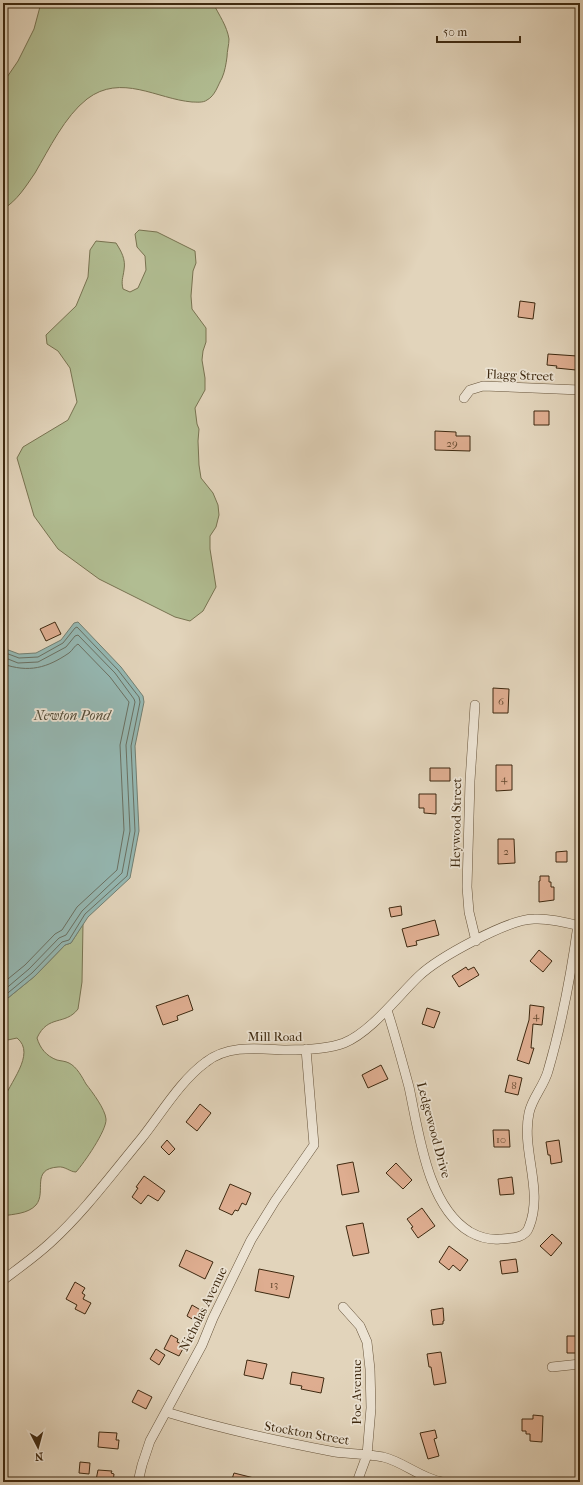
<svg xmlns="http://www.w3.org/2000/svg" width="583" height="1485" font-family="'IM FELL French Canon',serif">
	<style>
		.green { fill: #b1bd92; stroke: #787351 }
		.water { fill: #95b8b3; stroke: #727f72 }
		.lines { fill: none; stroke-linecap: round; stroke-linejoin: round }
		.shore { stroke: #6a7062; stroke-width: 1 }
		.building { fill: #dead90; stroke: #3e2910 }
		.street-casing { stroke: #67543b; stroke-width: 10 }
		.street { stroke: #ece3d3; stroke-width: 9 }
		.labels { text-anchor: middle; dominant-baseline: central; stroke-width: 3.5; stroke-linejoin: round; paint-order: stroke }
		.number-label { font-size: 11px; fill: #664a30 }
		.street-label { font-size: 13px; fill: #3e2910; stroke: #ece3d3 }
		.water-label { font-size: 14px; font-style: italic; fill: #544d39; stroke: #ece3d3 }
	</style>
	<rect width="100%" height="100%" fill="#e2d4bb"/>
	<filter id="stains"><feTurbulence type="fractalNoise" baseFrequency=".005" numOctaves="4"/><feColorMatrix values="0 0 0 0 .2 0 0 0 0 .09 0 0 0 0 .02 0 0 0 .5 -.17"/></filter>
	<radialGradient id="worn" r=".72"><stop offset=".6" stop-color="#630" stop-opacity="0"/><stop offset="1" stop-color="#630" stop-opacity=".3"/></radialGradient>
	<path class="green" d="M 41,3 L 213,3 C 219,15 227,26 229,39 C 229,45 227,51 227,57 C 226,64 225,71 222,78 C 218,85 215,96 207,100 C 203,103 197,102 192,102 C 157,99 121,73 87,99 C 65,116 49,149 35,173 C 26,186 17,201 3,209 L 3,83 L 18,61 L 34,29 Z
		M 139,230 L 157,232 L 195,251 L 196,263 L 193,271 L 191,296 L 192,309 L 206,328 L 206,342 L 203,351 L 202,360 L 205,378 L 205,390 L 195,408 L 197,424 L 199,429 L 198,441 L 199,465 L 201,478 L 213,493 L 218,505 L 219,515 L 216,527 L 210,536 L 210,549 L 216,587 L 203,611 L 190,621 L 175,617 L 99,579 L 58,549 L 34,516 L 17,458 L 23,447 L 68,420 L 77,402 L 70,368 L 58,351 L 47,344 L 46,335 L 76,306 L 88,277 L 90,250 L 96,241 L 116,243 C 121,251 126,259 124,270 C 123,278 121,281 123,289 L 130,292 L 138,288 L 146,270 L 145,256 L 137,247 L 135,234 Z
		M 83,924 L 82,982 L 78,1009 C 65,1026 48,1014 37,1038 C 40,1048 46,1056 57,1060 C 61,1061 65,1061 69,1063 C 77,1067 82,1077 86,1084 C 93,1093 105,1109 106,1119 C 107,1130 84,1163 76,1172 C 70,1172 65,1166 58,1167 C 30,1169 47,1192 36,1205 C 28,1214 13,1214 3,1216 C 3,1188 3,1160 3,1133 C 3,1124 1,1109 3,1102 C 8,1084 37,1054 17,1038 L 3,1041 L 3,1002 L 35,976 L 65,945 L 71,943 Z"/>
	<path class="water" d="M 78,622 L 121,667 L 143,696 L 144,702 L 135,746 L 139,831 L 130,878 L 88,917 L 71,943 L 65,945 L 35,976 L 3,1002 L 3,648 L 19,654 L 36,653 L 61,640 L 74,623 Z"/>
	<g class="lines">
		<path class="shore" d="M 3,652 L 19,658 L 38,657 L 63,643 L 75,628 L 77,627 L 118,670 L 139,697 L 140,702 L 131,746 L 135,831 L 127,876 L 85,914 L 69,940 L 62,942 L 32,973 L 3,997
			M 3,657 L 18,663 L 38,662 L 66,647 L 75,636 L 78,635 L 115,673 L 134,699 L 135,702 L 126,745 L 130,831 L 122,873 L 82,911 L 66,935 L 59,938 L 29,969 L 3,991
			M 3,664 C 29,673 47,668 69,653 C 73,650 74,646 78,644 L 110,677 L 129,702 L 120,745 L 124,830 L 117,870 L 77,907 L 62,930 L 55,934 L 25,965 L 3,983"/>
	</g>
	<path class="building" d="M 520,301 L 535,303 L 533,319 L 518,317 Z
		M 548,354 L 577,356 L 576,370 L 556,368 L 557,366 L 547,365 Z
		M 534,411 L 549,411 L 549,425 L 534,425 Z
		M 435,431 L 456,432 L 456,436 L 470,436 L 470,451 L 435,450 Z
		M 55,622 L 61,634 L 46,641 L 40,629 Z
		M 493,688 L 509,689 L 508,713 L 493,713 Z
		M 496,765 L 512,765 L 512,790 L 496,791 Z
		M 430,768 L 450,768 L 450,781 L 430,781 Z
		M 419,794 L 436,794 L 436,814 L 424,813 L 424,808 L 419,808 Z
		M 498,839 L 514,839 L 515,863 L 498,864 Z
		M 567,851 L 567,862 L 556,862 L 556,852 Z
		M 540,876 L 549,876 L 549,882 L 551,882 L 551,887 L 554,887 L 554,900 L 539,902 L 539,881 L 540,881 Z
		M 401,906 L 402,915 L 391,917 L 389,908 Z
		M 435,920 L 439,935 L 416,941 L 417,945 L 407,947 L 402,929 Z
		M 539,950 L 552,961 L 543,972 L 530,961 Z
		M 466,967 L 468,970 L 474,967 L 479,975 L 459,987 L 452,976 Z
		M 188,995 L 193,1010 L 177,1016 L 178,1020 L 163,1025 L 156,1006 Z
		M 530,1005 L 544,1007 L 542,1025 L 533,1024 L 531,1048 L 534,1048 L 529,1064 L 517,1060 L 529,1020 Z
		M 427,1008 L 440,1012 L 434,1028 L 422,1024 Z
		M 381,1065 L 388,1079 L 368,1088 L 362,1075 Z
		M 509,1075 L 522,1078 L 518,1095 L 505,1092 Z
		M 200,1104 L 211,1113 L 197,1131 L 186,1122 Z
		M 493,1130 L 509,1130 L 510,1147 L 494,1147 Z
		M 167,1140 L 175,1149 L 169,1155 L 161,1147 Z
		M 559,1140 L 562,1162 L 551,1164 L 550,1155 L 548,1155 L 546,1142 Z
		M 353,1162 L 359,1192 L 342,1195 L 337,1165 Z
		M 396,1163 L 412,1180 L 403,1189 L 386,1173 Z
		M 144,1176 L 165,1191 L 158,1201 L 148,1195 L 141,1204 L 132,1197 L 138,1188 L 136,1187 Z
		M 512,1177 L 514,1194 L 500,1195 L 498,1179 Z
		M 230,1184 L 251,1193 L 246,1205 L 242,1203 L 238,1211 L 235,1210 L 232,1215 L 219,1209 Z
		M 422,1208 L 435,1226 L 418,1238 L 411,1228 L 413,1227 L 407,1219 Z
		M 363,1223 L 369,1253 L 353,1256 L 346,1226 Z
		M 552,1234 L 562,1243 L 551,1256 L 540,1246 Z
		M 449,1246 L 468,1260 L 460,1271 L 453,1265 L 449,1270 L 439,1262 Z
		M 186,1250 L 213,1262 L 205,1279 L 179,1266 Z
		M 516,1259 L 518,1272 L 502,1274 L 500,1261 Z
		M 259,1269 L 294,1276 L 289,1298 L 255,1291 Z
		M 75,1282 L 85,1288 L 82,1293 L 85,1295 L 83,1299 L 91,1303 L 85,1314 L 75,1309 L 77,1305 L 66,1299 Z
		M 192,1305 L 204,1312 L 199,1323 L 187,1316 Z
		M 443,1308 L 444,1321 L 443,1321 L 443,1324 L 433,1325 L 431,1310 Z
		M 171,1335 L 178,1339 L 177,1342 L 185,1345 L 179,1356 L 164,1349 Z
		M 567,1336 L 580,1336 L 580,1353 L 567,1353 Z
		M 156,1349 L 165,1355 L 159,1365 L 150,1359 Z
		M 441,1352 L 446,1383 L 434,1385 L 431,1367 L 429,1367 L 427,1354 Z
		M 247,1360 L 267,1364 L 263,1379 L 244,1375 Z
		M 292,1372 L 324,1378 L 321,1393 L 301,1389 L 302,1386 L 290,1384 Z
		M 138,1390 L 152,1397 L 146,1409 L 132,1402 Z
		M 533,1415 L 543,1416 L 542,1442 L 530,1441 L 530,1434 L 526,1434 L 526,1431 L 522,1431 L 522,1419 L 533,1419 Z
		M 435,1430 L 437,1438 L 434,1439 L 439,1456 L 428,1459 L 420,1433 Z
		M 99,1432 L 117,1433 L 116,1440 L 119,1440 L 118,1449 L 98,1447 Z
		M 80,1462 L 90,1463 L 89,1474 L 79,1473 Z
		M 98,1470 L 112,1471 L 111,1473 L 114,1474 L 113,1482 L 96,1480 Z
		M 234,1473 L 258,1479 L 257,1482 L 231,1482 Z"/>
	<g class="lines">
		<g class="street-casing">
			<path id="street" d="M 464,398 L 470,390 L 483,386 L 580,390
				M 475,705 L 470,781 L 467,887 L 469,912 L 476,941
				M 387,1010 C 395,1035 402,1061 409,1087 C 419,1133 427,1206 470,1232 C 479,1237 489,1240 500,1239 C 510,1238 525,1239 529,1227 C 544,1190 521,1151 529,1113 C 532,1098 544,1086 548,1071 C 562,1023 571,975 578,925
				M 3,1280 C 19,1268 36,1256 51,1242 C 84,1212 112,1174 141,1139 C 161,1114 180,1081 206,1062 C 229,1044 260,1049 286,1050 C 303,1050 328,1049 344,1043 C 371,1032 398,996 419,976 C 438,958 508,919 534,919 C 549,918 565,922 580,926
				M 343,1307 L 360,1326 L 367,1342 L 370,1369 L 371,1408 L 367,1455 L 357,1482
				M 552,1367 L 580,1364
				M 166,1412 C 222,1429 277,1441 335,1452 C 351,1454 367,1454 383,1457 C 404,1462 420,1478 442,1482
				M 138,1482 L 142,1465 L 150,1441 L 202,1345 L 213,1318 L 251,1240 L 275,1201 L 314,1145 L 306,1049"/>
		</g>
		<use href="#street" class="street"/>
	</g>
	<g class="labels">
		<g class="number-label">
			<text x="452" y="443">29</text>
			<text x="501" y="701">6</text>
			<text x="504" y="778">4</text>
			<text x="506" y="851">2</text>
			<text x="536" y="1015">4</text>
			<text x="514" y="1085">8</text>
			<text x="501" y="1139">10</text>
			<text x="274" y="1284">13</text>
		</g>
		<g class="street-label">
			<text transform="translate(520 375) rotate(2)">Flagg Street</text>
			<text transform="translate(456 823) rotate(-89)">Heywood Street</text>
			<text x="275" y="1036">Mill Road</text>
			<text transform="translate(434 1130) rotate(75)">Ledgewood Drive</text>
			<text transform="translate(203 1309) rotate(-64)">Nicholas Avenue</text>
			<text transform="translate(356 1392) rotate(-90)">Poe Avenue</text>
			<text transform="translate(307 1433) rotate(10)">Stockton Street</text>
		</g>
		<g class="water-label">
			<text x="72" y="715">Newton Pond</text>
		</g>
	</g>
	<rect width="583" height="1485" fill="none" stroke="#e2d4bb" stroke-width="16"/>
	<rect x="4" y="4" width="575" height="1477" fill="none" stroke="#3e2910" stroke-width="2"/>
	<rect x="8" y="8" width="567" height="1469" fill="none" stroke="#3e2910"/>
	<g transform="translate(38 1447) rotate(174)" stroke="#ece3d3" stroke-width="3" paint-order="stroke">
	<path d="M0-3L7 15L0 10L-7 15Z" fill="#3e2910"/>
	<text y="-6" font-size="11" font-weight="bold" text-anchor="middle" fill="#3e2910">N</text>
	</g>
	<path d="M437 36v6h83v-6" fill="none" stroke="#3e2910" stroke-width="2"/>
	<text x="443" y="36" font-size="12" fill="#3e2910" stroke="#ece3d3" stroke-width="3" paint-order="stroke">50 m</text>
	<rect width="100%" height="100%" filter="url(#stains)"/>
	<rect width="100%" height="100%" fill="url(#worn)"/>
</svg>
